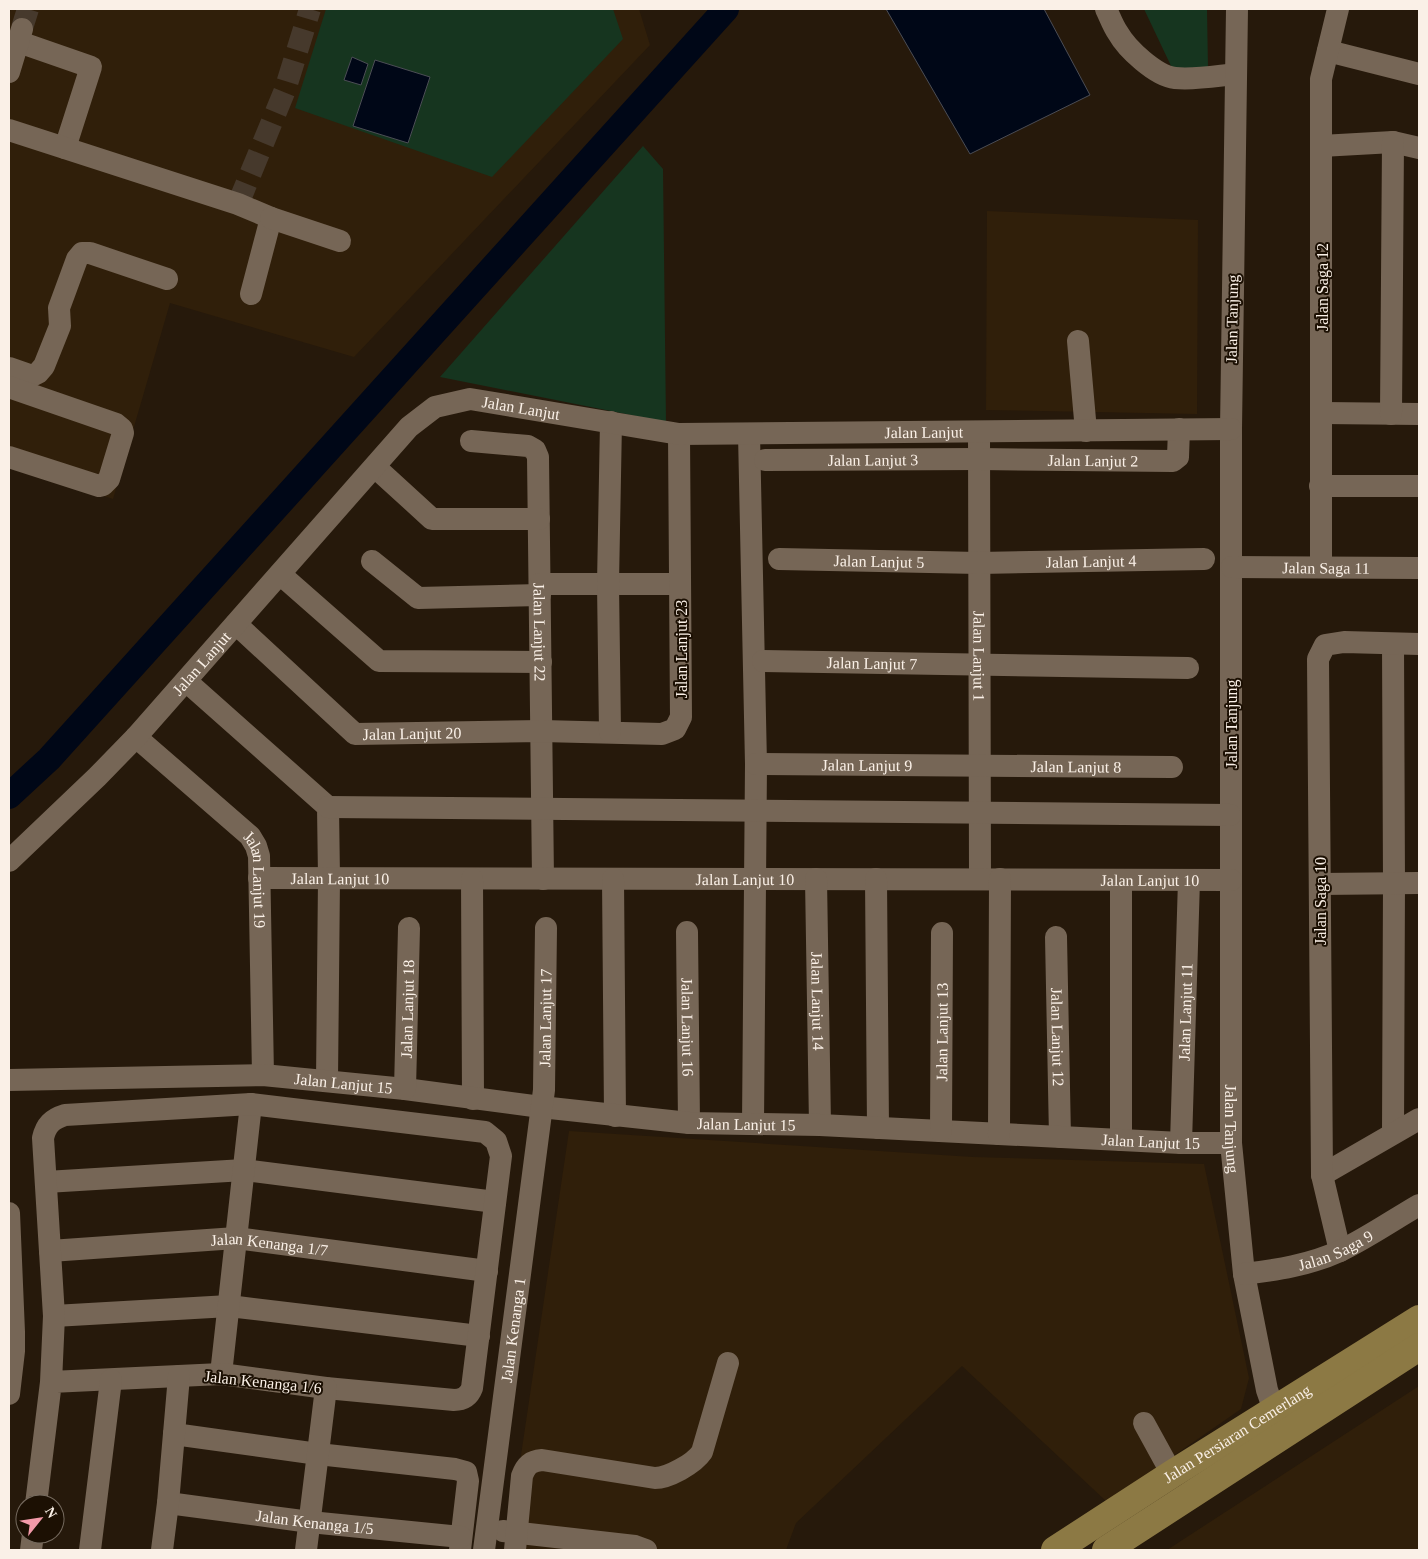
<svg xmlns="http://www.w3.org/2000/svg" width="1428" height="1559" font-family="Georgia,serif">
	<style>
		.built { fill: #301f0a }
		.green { fill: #16351f }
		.water { fill: #000717; stroke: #4b4d55 }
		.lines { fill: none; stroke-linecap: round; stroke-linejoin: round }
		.river { stroke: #000717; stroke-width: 26 }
		.minor-tunnel { stroke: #46392c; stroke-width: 22; stroke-dasharray: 22 11; stroke-linecap: butt }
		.minor { stroke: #766656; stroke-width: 22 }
		.major { stroke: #8c7944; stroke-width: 28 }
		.labels { text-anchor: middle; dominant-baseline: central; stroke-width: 4; stroke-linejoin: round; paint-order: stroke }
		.street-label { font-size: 16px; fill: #faf0e7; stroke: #1c1003 }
	</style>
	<rect width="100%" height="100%" fill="#26190b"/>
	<path class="built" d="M 11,9 L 639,9 L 650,45 L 354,357 L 170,303 L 113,499 L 9,465 L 9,15 Z
		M 987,211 L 1198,220 L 1197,414 L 986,410 Z
		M 569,1131 L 973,1157 L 1204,1164 L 1249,1378 L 1241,1409 L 1107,1502 L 962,1366 L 796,1523 L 786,1550 L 507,1550 Z
		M 1419,1386 L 1419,1550 L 1167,1550 Z"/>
	<path class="green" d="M 326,9 L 613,9 L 623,39 L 492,177 L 295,108 Z
		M 1144,9 L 1207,9 L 1208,68 L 1172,68 Z
		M 643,146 L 663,169 L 666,422 L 440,377 Z"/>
	<path class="water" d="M 886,9 L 1044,9 L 1090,95 L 970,154 Z
		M 352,57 L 368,64 L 361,85 L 344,80 Z
		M 375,60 L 430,77 L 408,143 L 353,126 Z"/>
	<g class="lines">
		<path class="river" d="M 9,796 L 49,759 L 726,9"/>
		<path class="minor-tunnel" d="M 22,28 L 28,9
			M 238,204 L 285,90 L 310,9"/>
		<g class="minor">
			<path d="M 1106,9 C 1110,17 1113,26 1118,33 C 1127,49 1156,76 1175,78 C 1195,80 1216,76 1236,74"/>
			<path id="s1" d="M 1237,9 L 1231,429 L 1231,1143 L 1244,1274 L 1267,1390 L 1274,1410 L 1283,1422"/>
			<path d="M 19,42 L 91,67 L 65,148"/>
			<path d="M 1328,51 L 1419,74"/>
			<path d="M 9,72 L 22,29"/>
			<path d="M 9,130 L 238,204 L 271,218 L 251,294"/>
			<path d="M 1321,146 L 1393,142 L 1419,148"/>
			<path d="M 271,218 L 340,241"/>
			<path d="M 1078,341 L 1086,431"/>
			<path d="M 9,368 L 32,376 L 38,373 L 44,366 L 60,326 L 59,308 L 77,259 L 82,253 L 90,253 L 167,279"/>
			<path d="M 9,387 L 116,424 L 122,429 L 123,433 L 109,479 L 103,485 L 99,486 L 9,457"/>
			<path d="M 1323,413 L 1419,414"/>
			<path d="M 1391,414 L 1393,142"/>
			<path id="s2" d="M 979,432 L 980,879"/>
			<path d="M 749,434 L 756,764 L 753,1124"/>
			<path id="s3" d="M 471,441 L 528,446 L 535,450 L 538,457 L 543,879"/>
			<path id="s4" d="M 765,460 L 979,459 L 1173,461 L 1178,457 L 1179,429"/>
			<path d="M 375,467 L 432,519 L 539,519"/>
			<path d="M 1320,486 L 1419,486"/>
			<path id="s5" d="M 779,559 L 979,563 L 1204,559"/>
			<path d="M 372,561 L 418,598 L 540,595"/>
			<path id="s6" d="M 1232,567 L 1419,568"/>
			<path d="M 1321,567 L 1321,79 L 1338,9"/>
			<path d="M 280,574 L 379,661 L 541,662"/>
			<path d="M 540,584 L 680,584"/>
			<path id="s7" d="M 236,624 L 355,734 L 542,731 L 662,734 L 675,729 L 681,717 L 679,434"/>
			<path d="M 1393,644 L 1394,883 L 1393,1133"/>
			<path id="s8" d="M 763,661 L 1188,668"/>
			<path d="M 186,681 L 328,807 L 329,878 L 327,1081"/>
			<path d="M 610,732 L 608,584 L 611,422"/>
			<path id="s9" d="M 136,737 L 250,836 L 256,846 L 259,856 L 263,1075"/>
			<path id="s10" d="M 756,764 L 1172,767"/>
			<path d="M 328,807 L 1230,815"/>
			<path id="s11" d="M 9,861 L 97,777 L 136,737 L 409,427 L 435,407 L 470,399 L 679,434 L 1231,429"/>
			<path id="s12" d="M 259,878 L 1231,880"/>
			<path d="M 472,879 L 473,1099"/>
			<path d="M 613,879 L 615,1116"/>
			<path id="s13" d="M 816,879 L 820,1125"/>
			<path d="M 876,879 L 878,1128"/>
			<path d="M 1121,880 L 1121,1140"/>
			<path d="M 1320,884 L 1419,883"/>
			<path id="s14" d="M 687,932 L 689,1123"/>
			<path id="s15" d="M 1056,937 L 1060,1137"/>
			<path id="s16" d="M 9,1080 L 263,1075 L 405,1089 L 541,1107 L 689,1123 L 820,1125 L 1181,1143 L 1231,1143"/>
			<path id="s17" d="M 405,1089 L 409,928"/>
			<path id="s18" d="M 941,1131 L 942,933"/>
			<path d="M 999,1134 L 1000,879"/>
			<path id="s19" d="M 1181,1143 L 1189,880"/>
			<path d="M 1322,1175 L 1419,1119"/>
			<path d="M 46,1182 L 244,1170 L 495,1202"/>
			<path d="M 9,1213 L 14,1332 L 14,1351 L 9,1394"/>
			<path id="s20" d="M 50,1251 L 236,1238 L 487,1271"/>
			<path d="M 1340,1251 L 1322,1175 L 1318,659 L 1325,645 L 1344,642 L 1419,644"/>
			<path id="s21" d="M 1244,1274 C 1276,1270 1310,1265 1340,1251 C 1367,1238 1393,1220 1419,1205"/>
			<path d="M 54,1316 L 229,1306 L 479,1336"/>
			<path d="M 221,1374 L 251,1104"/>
			<path d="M 1144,1423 L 1172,1474"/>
			<path d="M 174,1434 L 318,1454 L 455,1469 L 466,1472 L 468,1481 L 460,1550"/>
			<path id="s22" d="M 168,1503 L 310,1522 L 461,1537"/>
			<path d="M 36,1504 L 51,1382 L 54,1316 L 43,1138 C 46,1125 52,1119 65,1115 L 251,1104 L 485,1132 L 496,1141 L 501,1156 L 472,1388 C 469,1396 463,1400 454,1400 L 326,1388 L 221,1374 L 51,1382"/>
			<path d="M 503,1531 L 635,1546 L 646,1550"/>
			<path d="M 31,1550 L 33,1534"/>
			<path d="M 90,1550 L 111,1380"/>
			<path d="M 162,1550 L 168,1503 L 179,1376"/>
			<path d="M 306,1550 L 326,1388"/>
			<path id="s23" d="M 484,1550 L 544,1090 L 546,928"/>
			<path d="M 515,1550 L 522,1476 C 526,1465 531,1461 542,1460 L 655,1478 C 668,1478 694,1464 702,1452 L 728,1363"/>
		</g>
		<g class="major">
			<path id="s24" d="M 1055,1550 L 1172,1474 L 1419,1319"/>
			<path d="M 1106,1550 L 1419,1347"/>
		</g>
	</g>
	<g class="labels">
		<g class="street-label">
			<text transform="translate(1322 287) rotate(-90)">Jalan Saga 12</text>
			<text transform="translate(1232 319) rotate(-89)">Jalan Tanjung</text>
			<text stroke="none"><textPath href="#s11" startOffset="711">Jalan Lanjut</textPath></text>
			<text stroke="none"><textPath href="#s11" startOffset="1116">Jalan Lanjut</textPath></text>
			<text stroke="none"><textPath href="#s4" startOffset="108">Jalan Lanjut 3</textPath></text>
			<text stroke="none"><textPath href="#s4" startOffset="328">Jalan Lanjut 2</textPath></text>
			<text stroke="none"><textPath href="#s5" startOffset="100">Jalan Lanjut 5</textPath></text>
			<text stroke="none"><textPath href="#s5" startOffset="312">Jalan Lanjut 4</textPath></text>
			<text stroke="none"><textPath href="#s6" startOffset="94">Jalan Saga 11</textPath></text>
			<text stroke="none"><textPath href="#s3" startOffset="248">Jalan Lanjut 22</textPath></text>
			<text transform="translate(681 649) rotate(-90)">Jalan Lanjut 23</text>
			<text stroke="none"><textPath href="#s2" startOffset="224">Jalan Lanjut 1</textPath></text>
			<text stroke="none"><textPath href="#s8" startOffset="109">Jalan Lanjut 7</textPath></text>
			<text stroke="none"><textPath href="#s11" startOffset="276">Jalan Lanjut</textPath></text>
			<text transform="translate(1231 724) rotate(-90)">Jalan Tanjung</text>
			<text stroke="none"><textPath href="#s7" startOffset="219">Jalan Lanjut 20</textPath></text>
			<text stroke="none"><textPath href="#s10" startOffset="111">Jalan Lanjut 9</textPath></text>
			<text stroke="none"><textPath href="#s10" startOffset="320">Jalan Lanjut 8</textPath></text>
			<text stroke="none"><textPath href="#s12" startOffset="81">Jalan Lanjut 10</textPath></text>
			<text stroke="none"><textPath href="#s12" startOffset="486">Jalan Lanjut 10</textPath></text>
			<text stroke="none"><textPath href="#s12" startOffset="891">Jalan Lanjut 10</textPath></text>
			<text stroke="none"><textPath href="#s9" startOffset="196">Jalan Lanjut 19</textPath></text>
			<text transform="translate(1320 901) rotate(-90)">Jalan Saga 10</text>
			<text stroke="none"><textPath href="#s13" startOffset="122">Jalan Lanjut 14</textPath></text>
			<text stroke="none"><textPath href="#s17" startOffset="80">Jalan Lanjut 18</textPath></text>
			<text stroke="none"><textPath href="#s19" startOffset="131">Jalan Lanjut 11</textPath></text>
			<text stroke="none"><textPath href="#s23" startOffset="536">Jalan Lanjut 17</textPath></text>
			<text stroke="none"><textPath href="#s14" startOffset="95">Jalan Lanjut 16</textPath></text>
			<text stroke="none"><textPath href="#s18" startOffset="99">Jalan Lanjut 13</textPath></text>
			<text stroke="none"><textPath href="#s15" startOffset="100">Jalan Lanjut 12</textPath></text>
			<text stroke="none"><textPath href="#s16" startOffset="335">Jalan Lanjut 15</textPath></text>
			<text stroke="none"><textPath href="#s16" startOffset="740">Jalan Lanjut 15</textPath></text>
			<text stroke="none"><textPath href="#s1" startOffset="1120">Jalan Tanjung</textPath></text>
			<text stroke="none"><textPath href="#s16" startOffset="1145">Jalan Lanjut 15</textPath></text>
			<text stroke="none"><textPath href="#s20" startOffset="220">Jalan Kenanga 1/7</textPath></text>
			<text stroke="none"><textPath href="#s21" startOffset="95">Jalan Saga 9</textPath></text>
			<text stroke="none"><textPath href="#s23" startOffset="222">Jalan Kenanga 1</textPath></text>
			<text transform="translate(263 1382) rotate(6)">Jalan Kenanga 1/6</text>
			<text stroke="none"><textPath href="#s24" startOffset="216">Jalan Persiaran Cemerlang</textPath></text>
			<text stroke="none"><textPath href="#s22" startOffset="148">Jalan Kenanga 1/5</textPath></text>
		</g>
	</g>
	<rect width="1428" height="1559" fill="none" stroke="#faf0e7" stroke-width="20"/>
	<g transform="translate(40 1519) rotate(60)"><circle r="24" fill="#1c1003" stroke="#756a5e"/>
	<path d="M0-4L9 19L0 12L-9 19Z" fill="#f39aa9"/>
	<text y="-8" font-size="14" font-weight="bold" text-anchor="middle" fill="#faf0e7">N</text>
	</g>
</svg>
